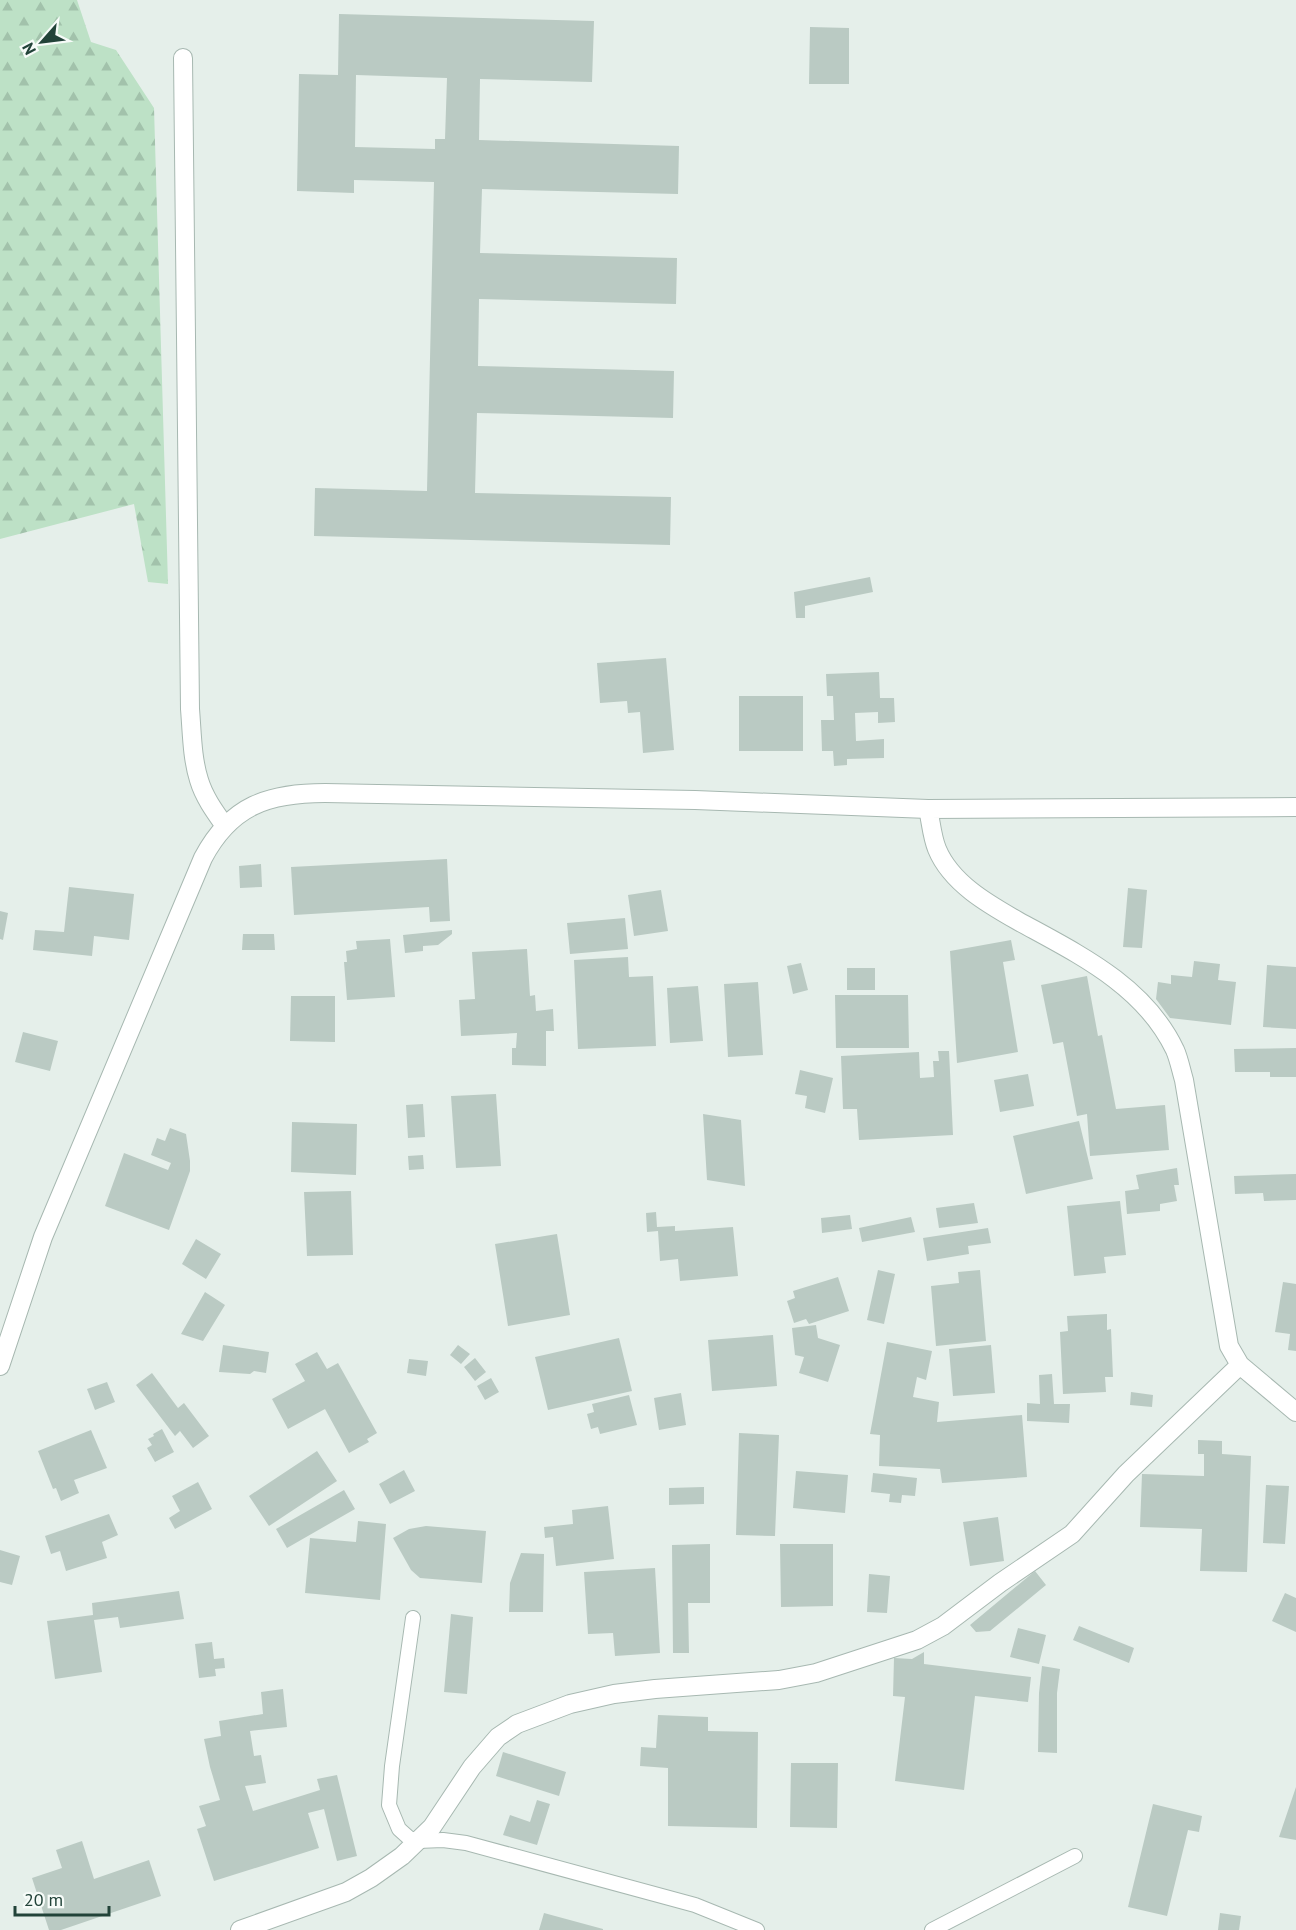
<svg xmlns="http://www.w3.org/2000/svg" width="1296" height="1930" font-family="'PT Sans',sans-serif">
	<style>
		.forest { fill: url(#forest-firs) }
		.building { fill: #bacac3; fill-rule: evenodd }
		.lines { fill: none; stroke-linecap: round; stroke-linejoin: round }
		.lane-casing { stroke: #a7b8b1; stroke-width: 16 }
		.street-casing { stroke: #a7b8b1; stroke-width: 20 }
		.lane { stroke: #fff; stroke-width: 14 }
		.street { stroke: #fff; stroke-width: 18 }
	</style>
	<defs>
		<pattern id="forest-firs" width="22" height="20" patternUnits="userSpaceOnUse" patternTransform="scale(1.5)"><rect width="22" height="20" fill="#bde1c6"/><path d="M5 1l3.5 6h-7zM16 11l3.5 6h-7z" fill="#a2c2ab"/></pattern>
	</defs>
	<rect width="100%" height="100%" fill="#e5efea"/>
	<path class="forest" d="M 0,0 L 77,0 L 91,42 L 116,50 L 154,108 L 168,584 L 148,582 L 134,504 L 0,539 Z"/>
	<path class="building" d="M 339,14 L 594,21 L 592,82 L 480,79 L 479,140 L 679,146 L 678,194 L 482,189 L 480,253 L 677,258 L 676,304 L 479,299 L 478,366 L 674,371 L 673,418 L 477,413 L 475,493 L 671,497 L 670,545 L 314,536 L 315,488 L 427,491 L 434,182 L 354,180 L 354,193 L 297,191 L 299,74 L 338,75 ZM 356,75 L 447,78 L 445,139 L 435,139 L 435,149 L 355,147 Z
		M 810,27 L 849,28 L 849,84 L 809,84 Z
		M 870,577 L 873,592 L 805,606 L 805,618 L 796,618 L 794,592 Z
		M 666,658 L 674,750 L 643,753 L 640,712 L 628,713 L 627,701 L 600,703 L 597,663 Z
		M 879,672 L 880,698 L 894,698 L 895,722 L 878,723 L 878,712 L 855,713 L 856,741 L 884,739 L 884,758 L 847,759 L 847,765 L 834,766 L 833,751 L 822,751 L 821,720 L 834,720 L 833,696 L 827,696 L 826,674 Z
		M 739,696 L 803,696 L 803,751 L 739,751 Z
		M 447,859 L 450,921 L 430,922 L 429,907 L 294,915 L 291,867 Z
		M 261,864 L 262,887 L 240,888 L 239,866 Z
		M 69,887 L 134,894 L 129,940 L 94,936 L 92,956 L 33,950 L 35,930 L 64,932 Z
		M 1128,888 L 1147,890 L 1142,948 L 1123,947 Z
		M 661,890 L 668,931 L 634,936 L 628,895 Z
		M 0,911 L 8,913 L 3,940 L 0,939 Z
		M 625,918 L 628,949 L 570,954 L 567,923 Z
		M 452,930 L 452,934 L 438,945 L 423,946 L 423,951 L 405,953 L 403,935 Z
		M 243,934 L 274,934 L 275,950 L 242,950 Z
		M 390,939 L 395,997 L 347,1000 L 344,962 L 347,962 L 346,951 L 357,949 L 356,941 Z
		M 1011,940 L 1015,960 L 1003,962 L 1018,1052 L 957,1063 L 950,951 Z
		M 527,949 L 530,996 L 535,995 L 536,1011 L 553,1009 L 554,1031 L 546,1031 L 546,1066 L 512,1065 L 512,1048 L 516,1048 L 517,1033 L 461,1036 L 459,1000 L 475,999 L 472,952 Z
		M 628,957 L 629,977 L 653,976 L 656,1046 L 578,1049 L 574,960 Z
		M 1194,961 L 1220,964 L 1218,980 L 1236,982 L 1231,1025 L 1170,1018 L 1156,999 L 1158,982 L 1171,984 L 1171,975 L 1192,977 Z
		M 801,963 L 808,990 L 793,994 L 787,966 Z
		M 1267,965 L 1296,967 L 1296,1029 L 1263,1027 Z
		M 847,968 L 875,968 L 875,990 L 847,990 Z
		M 1087,976 L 1098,1036 L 1102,1035 L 1116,1109 L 1165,1105 L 1169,1150 L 1090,1156 L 1087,1114 L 1077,1116 L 1063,1042 L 1053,1044 L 1041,985 Z
		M 758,982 L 763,1055 L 728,1057 L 724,984 Z
		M 698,986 L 703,1041 L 670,1043 L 667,988 Z
		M 835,995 L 908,995 L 909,1048 L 836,1048 Z
		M 291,996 L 335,996 L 335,1042 L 290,1041 Z
		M 23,1032 L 58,1041 L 50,1071 L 15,1062 Z
		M 1296,1048 L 1296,1077 L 1270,1077 L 1270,1072 L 1235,1072 L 1234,1049 Z
		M 938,1051 L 949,1051 L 953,1135 L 859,1140 L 857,1109 L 843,1109 L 841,1056 L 919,1052 L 920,1078 L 934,1077 L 933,1061 L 939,1061 Z
		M 800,1070 L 833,1078 L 825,1113 L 805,1108 L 807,1096 L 795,1094 Z
		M 1028,1074 L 1034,1106 L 1000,1112 L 994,1080 Z
		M 496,1094 L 501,1166 L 456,1168 L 451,1096 Z
		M 423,1104 L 425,1137 L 408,1138 L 406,1105 Z
		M 703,1114 L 741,1120 L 745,1186 L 707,1180 Z
		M 1079,1121 L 1093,1179 L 1026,1194 L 1013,1136 Z
		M 292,1122 L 357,1124 L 356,1175 L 291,1172 Z
		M 170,1128 L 186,1134 L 190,1161 L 190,1171 L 169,1230 L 105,1206 L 124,1153 L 168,1170 L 171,1163 L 151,1155 L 157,1138 L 165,1141 Z
		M 423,1155 L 424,1169 L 409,1170 L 408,1156 Z
		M 1177,1168 L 1179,1185 L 1174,1185 L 1177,1201 L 1160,1204 L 1160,1211 L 1127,1214 L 1125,1191 L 1139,1189 L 1136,1175 Z
		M 1296,1174 L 1296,1200 L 1264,1201 L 1263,1193 L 1235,1194 L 1234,1176 Z
		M 351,1191 L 353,1255 L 307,1256 L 304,1192 Z
		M 1120,1201 L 1126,1255 L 1104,1257 L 1106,1273 L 1074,1276 L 1067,1206 Z
		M 974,1203 L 978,1223 L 939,1228 L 936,1208 Z
		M 656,1212 L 657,1227 L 675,1226 L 675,1231 L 733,1227 L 738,1276 L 680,1281 L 678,1259 L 660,1261 L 658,1231 L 647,1232 L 646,1213 Z
		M 850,1215 L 852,1229 L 822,1233 L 821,1218 Z
		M 911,1217 L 915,1232 L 862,1242 L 859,1228 Z
		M 988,1228 L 991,1243 L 968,1246 L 969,1254 L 927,1261 L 923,1238 Z
		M 557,1234 L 570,1315 L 508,1326 L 495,1244 Z
		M 196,1239 L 221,1254 L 206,1279 L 182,1264 Z
		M 878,1270 L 895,1274 L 884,1324 L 867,1320 Z
		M 980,1270 L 986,1341 L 936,1346 L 931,1286 L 959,1283 L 958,1272 Z
		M 838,1277 L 849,1311 L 809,1324 L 806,1319 L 794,1323 L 787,1301 L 795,1298 L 793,1291 Z
		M 1283,1282 L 1296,1284 L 1296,1351 L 1288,1350 L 1290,1334 L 1275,1332 Z
		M 205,1292 L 225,1305 L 203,1341 L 181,1334 Z
		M 1107,1314 L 1107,1330 L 1111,1329 L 1113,1377 L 1105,1377 L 1106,1392 L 1063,1394 L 1060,1332 L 1068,1331 L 1067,1316 Z
		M 816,1325 L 818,1338 L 840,1345 L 828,1382 L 799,1373 L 804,1357 L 795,1355 L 792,1328 Z
		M 773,1335 L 777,1386 L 712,1391 L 708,1340 Z
		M 619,1338 L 632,1391 L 548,1410 L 535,1357 Z
		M 887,1342 L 932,1351 L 926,1380 L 917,1377 L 913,1397 L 939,1402 L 937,1422 L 1022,1415 L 1027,1477 L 942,1483 L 940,1469 L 879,1466 L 880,1435 L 870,1434 Z
		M 223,1345 L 269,1352 L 266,1373 L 254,1371 L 250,1374 L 219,1372 Z
		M 458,1345 L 470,1354 L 461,1364 L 450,1355 Z
		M 991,1345 L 995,1393 L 953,1396 L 949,1349 Z
		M 317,1352 L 327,1369 L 338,1363 L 377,1433 L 367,1439 L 369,1442 L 349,1453 L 325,1409 L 288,1429 L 272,1399 L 305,1381 L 295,1364 Z
		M 475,1358 L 486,1372 L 475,1381 L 464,1367 Z
		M 409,1359 L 428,1361 L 426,1376 L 407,1373 Z
		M 152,1373 L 178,1408 L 184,1403 L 209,1436 L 193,1448 L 180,1431 L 175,1436 L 136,1385 Z
		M 1052,1374 L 1054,1404 L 1070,1404 L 1069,1423 L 1027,1421 L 1027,1403 L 1040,1404 L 1039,1375 Z
		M 491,1378 L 499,1392 L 485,1400 L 477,1386 Z
		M 107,1382 L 115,1402 L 95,1410 L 87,1389 Z
		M 1131,1392 L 1153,1395 L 1152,1407 L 1130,1405 Z
		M 681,1393 L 686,1425 L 659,1430 L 654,1398 Z
		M 629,1395 L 637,1425 L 600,1434 L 598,1427 L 591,1429 L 587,1414 L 594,1412 L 592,1404 Z
		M 162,1429 L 174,1452 L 155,1462 L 147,1448 L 152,1445 L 148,1439 L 154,1436 L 153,1434 Z
		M 91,1430 L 107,1468 L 74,1480 L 79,1493 L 61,1501 L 56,1488 L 53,1489 L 38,1451 Z
		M 739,1433 L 779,1435 L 775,1536 L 736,1535 Z
		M 1198,1440 L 1222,1441 L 1222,1454 L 1251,1456 L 1247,1572 L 1200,1571 L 1202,1529 L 1140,1527 L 1142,1474 L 1204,1476 L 1204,1454 L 1198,1454 Z
		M 317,1451 L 337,1481 L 269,1526 L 249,1496 Z
		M 404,1470 L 415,1491 L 390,1504 L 379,1484 Z
		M 796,1471 L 848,1475 L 845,1513 L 793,1508 Z
		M 873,1473 L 917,1478 L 915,1496 L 902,1495 L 901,1503 L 889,1502 L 890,1494 L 871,1492 Z
		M 198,1482 L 212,1509 L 175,1529 L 169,1518 L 180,1511 L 172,1496 Z
		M 1266,1485 L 1289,1486 L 1285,1544 L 1263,1543 Z
		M 704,1487 L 704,1504 L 669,1505 L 669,1488 Z
		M 344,1490 L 355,1509 L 287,1548 L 276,1529 Z
		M 608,1506 L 614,1559 L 556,1566 L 553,1537 L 545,1538 L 544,1527 L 573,1524 L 572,1510 Z
		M 109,1514 L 118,1535 L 102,1542 L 107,1558 L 66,1571 L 60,1551 L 51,1554 L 45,1536 Z
		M 998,1517 L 1004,1561 L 970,1566 L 963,1522 Z
		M 358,1521 L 386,1524 L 380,1600 L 305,1593 L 310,1538 L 356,1542 Z
		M 426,1526 L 486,1531 L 482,1583 L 420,1578 L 411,1570 L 393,1538 L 409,1529 Z
		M 710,1544 L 710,1603 L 688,1603 L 689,1653 L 673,1653 L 672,1545 Z
		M 780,1544 L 833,1544 L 833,1606 L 781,1607 Z
		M 0,1550 L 20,1556 L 12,1585 L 0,1582 Z
		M 521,1553 L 544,1554 L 543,1612 L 509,1612 L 510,1583 Z
		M 655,1568 L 660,1653 L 615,1656 L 613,1633 L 588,1634 L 584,1572 Z
		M 1035,1571 L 1046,1585 L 990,1631 L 976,1632 L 970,1625 Z
		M 869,1574 L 890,1576 L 887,1613 L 867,1612 Z
		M 179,1591 L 184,1619 L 120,1628 L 118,1617 L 94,1620 L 102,1672 L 55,1679 L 47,1621 L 93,1615 L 92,1603 Z
		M 1285,1593 L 1296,1598 L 1296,1632 L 1272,1621 Z
		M 451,1614 L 473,1617 L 467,1694 L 444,1692 Z
		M 1079,1626 L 1134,1648 L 1129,1663 L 1073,1640 Z
		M 1018,1628 L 1046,1635 L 1039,1664 L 1010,1657 Z
		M 212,1642 L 214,1659 L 224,1658 L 225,1668 L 215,1669 L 216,1676 L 199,1678 L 195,1644 Z
		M 924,1652 L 924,1664 L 1031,1677 L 1028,1702 L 975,1696 L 964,1790 L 895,1781 L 905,1697 L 893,1696 L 894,1658 L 912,1659 Z
		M 1042,1666 L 1060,1669 L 1057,1693 L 1057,1753 L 1038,1752 L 1039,1693 Z
		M 283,1689 L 287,1727 L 250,1731 L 254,1756 L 261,1755 L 266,1783 L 245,1786 L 253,1811 L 320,1790 L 317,1779 L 337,1775 L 357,1856 L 337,1861 L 324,1809 L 308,1813 L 319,1848 L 214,1881 L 197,1829 L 206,1826 L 199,1806 L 220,1800 L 210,1767 L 204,1739 L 221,1736 L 219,1721 L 263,1714 L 261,1692 Z
		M 658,1715 L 708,1717 L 708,1731 L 758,1732 L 757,1828 L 668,1826 L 668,1768 L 640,1766 L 641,1747 L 656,1748 Z
		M 503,1752 L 566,1772 L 559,1796 L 496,1776 Z
		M 791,1763 L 838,1763 L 837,1828 L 790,1827 Z
		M 1296,1787 L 1296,1840 L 1279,1837 Z
		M 537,1800 L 550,1804 L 537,1845 L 503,1835 L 510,1815 L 530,1822 Z
		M 1153,1804 L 1202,1816 L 1199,1832 L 1188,1830 L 1167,1916 L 1128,1907 Z
		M 82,1841 L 94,1879 L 149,1860 L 161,1896 L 61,1930 L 49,1930 L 32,1878 L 62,1868 L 56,1850 Z
		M 544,1913 L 603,1929 L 603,1930 L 539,1930 Z
		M 1220,1913 L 1241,1916 L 1239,1930 L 1218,1930 Z"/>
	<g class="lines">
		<g class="lane-casing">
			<path id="lane" d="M 413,1618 L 392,1766 L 389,1805 L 399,1829 L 409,1838 L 418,1841 L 443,1840 L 466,1843 L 695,1905 L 757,1930
				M 932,1930 L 1075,1856"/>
		</g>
		<g class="street-casing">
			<path id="street" d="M 183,58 L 190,709 C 192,733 192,758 199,780 C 204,797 215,812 225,826
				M 928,809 C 931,822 932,837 937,849 C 951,883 988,904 1018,921 C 1078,954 1144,985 1175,1050 C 1179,1059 1181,1070 1184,1080 L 1229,1346 L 1240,1365 L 1296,1412
				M 0,1366 L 43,1237 L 203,858 C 231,805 269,793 325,793 L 695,800 L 928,809 L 1296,807
				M 240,1930 L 346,1892 L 371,1878 L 402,1856 L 432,1827 L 472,1767 L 498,1737 L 517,1724 L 570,1704 L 614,1694 L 655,1689 L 779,1680 L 816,1673 L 917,1640 L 943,1626 L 1000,1583 L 1072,1534 L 1126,1474 L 1240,1365"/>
		</g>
		<use href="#lane" class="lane"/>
		<use href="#street" class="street"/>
	</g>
	<g transform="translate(42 42) rotate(242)" stroke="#f6fbf8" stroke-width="4.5" paint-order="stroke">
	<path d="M0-4.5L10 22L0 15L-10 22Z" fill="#224339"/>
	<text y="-9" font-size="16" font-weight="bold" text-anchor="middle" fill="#224339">N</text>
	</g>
	<path d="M15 1906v9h94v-9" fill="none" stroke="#224339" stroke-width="3"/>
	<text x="24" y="1906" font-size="18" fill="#224339" stroke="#f6fbf8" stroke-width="4.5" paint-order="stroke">20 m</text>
</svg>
